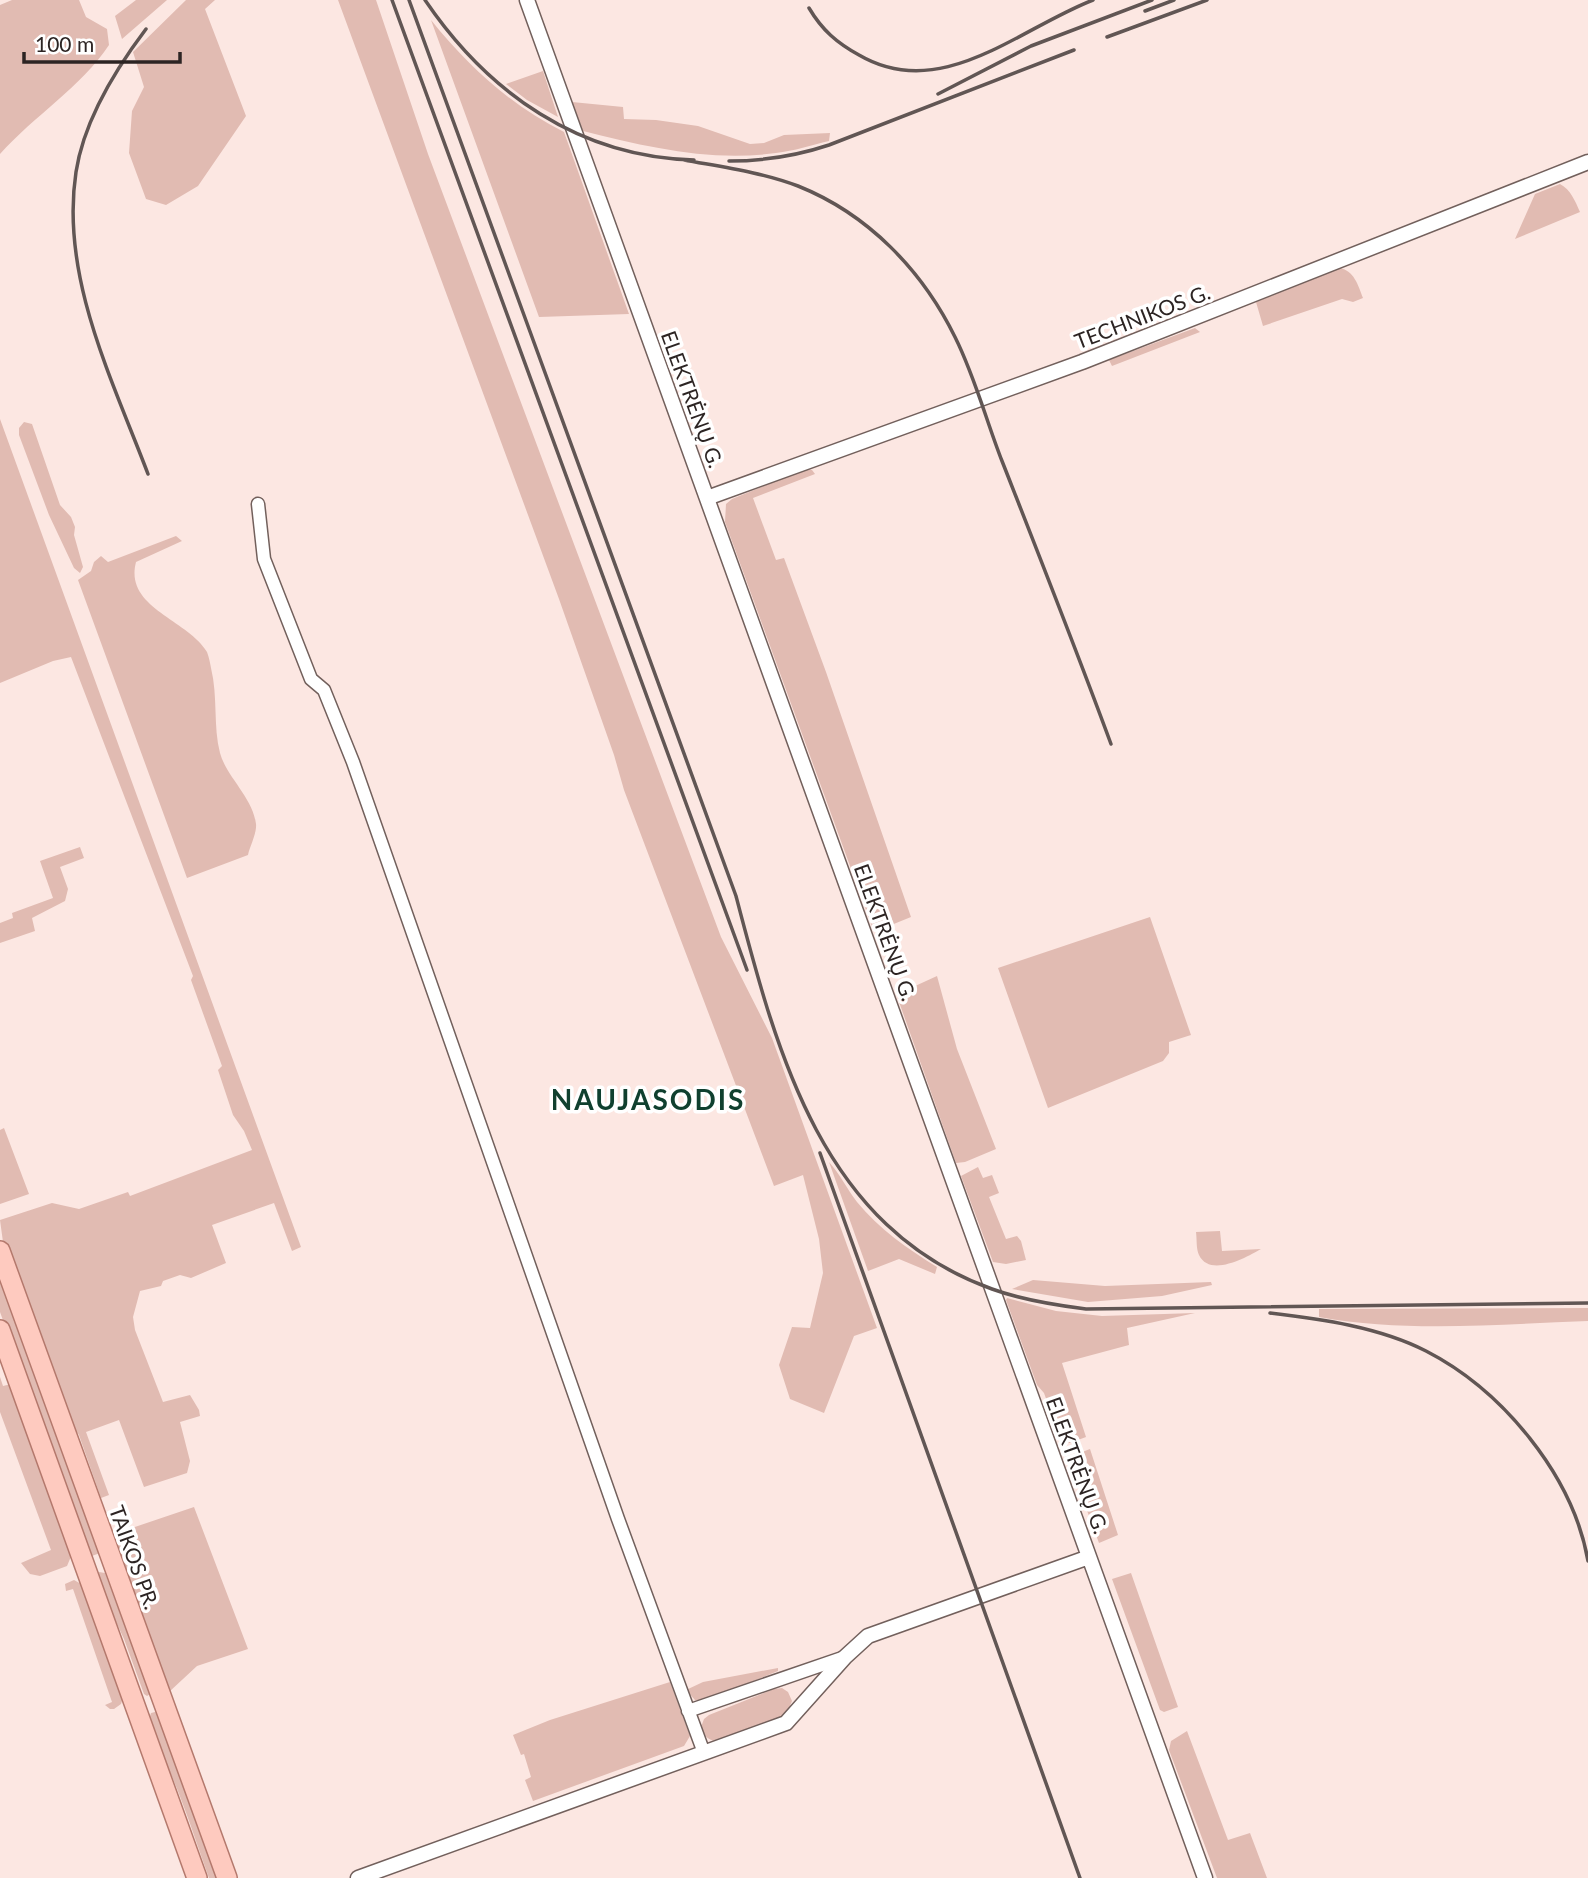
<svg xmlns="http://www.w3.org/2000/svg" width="1588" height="1878" font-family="Lato,sans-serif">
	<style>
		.green { fill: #e1bbb2 }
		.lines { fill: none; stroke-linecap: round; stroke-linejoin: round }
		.minor-casing { stroke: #72605c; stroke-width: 15 }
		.tertiary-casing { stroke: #72605c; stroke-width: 17 }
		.primary-casing { stroke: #b4796d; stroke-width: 22 }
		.minor { stroke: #fff; stroke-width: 12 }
		.tertiary { stroke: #fff; stroke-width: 14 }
		.primary { stroke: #fecabf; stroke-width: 19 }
		.rail { stroke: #615654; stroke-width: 3.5 }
		.labels { text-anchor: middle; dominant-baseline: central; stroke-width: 7; stroke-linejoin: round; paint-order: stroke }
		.street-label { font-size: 21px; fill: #2c2423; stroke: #fff }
		.district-label { font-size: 28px; font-weight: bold; letter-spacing: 2px; fill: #10402f; stroke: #fff }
	</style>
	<rect width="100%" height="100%" fill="#fce7e2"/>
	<path class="green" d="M 12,0 L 79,0 L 86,17 L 107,29 L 109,45 C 81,87 34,116 0,154 L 0,5 Z
		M 136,0 L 167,0 L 122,39 L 115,16 Z
		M 186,0 L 215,0 L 205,9 L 246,116 L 198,186 L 166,205 L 146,199 L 129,153 L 132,111 L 144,87 L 133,52 Z
		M 338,0 L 376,0 L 428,154 L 721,937 L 772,1038 L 877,1328 L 854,1336 L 824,1413 L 790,1399 L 779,1365 L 792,1327 L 810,1328 L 823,1273 L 819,1239 L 803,1175 L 774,1186 L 624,790 L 614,755 L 559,599 Z
		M 431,20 C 468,66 510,105 564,132 L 629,314 L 539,317 Z
		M 543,71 L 558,117 L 527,100 L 506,84 Z
		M 572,102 L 623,107 L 624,119 L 656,120 L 698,126 L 750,144 L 764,143 L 784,135 L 830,133 L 829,141 C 812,145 794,151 776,153 C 710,162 647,147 583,131 Z
		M 1560,184 C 1571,190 1575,201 1580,212 L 1515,239 L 1535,194 Z
		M 1339,268 C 1354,270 1358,285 1363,298 L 1353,302 L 1342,299 L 1263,326 L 1256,302 Z
		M 1195,328 L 1200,332 L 1112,366 L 1109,360 Z
		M 0,419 L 301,1247 L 292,1251 L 274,1203 L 212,1225 L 226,1263 L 191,1278 L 180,1275 L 163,1281 L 161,1286 L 140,1291 L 133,1317 L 135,1330 L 163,1402 L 190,1395 L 199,1410 L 200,1416 L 180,1422 L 190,1461 L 187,1473 L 144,1487 L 119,1420 L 86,1432 L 109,1495 L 101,1498 L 79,1435 L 70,1422 L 3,1242 L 0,1220 L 52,1203 L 79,1209 L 128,1192 L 130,1196 L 252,1150 L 244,1131 L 233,1115 L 218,1070 L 222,1066 L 191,980 L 193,976 L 71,657 L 53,661 L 0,683 Z
		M 24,422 L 32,424 L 60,505 L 71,517 L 75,527 L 74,535 L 83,567 L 80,573 L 74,568 L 49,515 L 19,435 L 19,428 Z
		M 806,469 L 812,470 L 815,474 L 753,498 L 776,560 L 784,558 L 826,672 L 911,917 L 874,932 L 725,522 L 726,504 L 732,499 Z
		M 176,536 L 182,541 L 136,562 C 124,608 187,619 207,652 C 209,657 210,663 211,668 C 218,696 213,727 220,753 C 226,776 253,798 256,824 C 257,833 250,846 248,855 L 187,878 L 78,580 L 91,571 L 94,562 L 101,556 L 108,562 Z
		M 80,847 L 84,858 L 60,867 L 68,889 L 65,901 L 32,918 L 35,931 L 0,943 L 0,923 L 13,918 L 12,913 L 53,898 L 40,861 Z
		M 1150,917 L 1191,1035 L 1169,1042 L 1169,1053 L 1163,1061 L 1048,1108 L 998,968 Z
		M 937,976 L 957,1049 L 996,1149 L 965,1162 L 956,1163 L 898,999 L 902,992 Z
		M 4,1128 L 29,1194 L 0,1204 L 0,1130 Z
		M 829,1162 C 840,1174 847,1189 857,1202 C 879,1229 908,1249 937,1267 L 935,1274 L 899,1259 L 868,1271 Z
		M 978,1167 L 983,1178 L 992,1175 L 999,1193 L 989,1197 L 1006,1239 L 1017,1236 L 1021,1241 L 1026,1260 L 1006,1264 L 993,1262 L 961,1176 Z
		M 1220,1231 L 1222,1251 L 1261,1249 C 1247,1257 1210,1278 1199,1255 C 1196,1249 1197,1239 1196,1232 Z
		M 0,1269 L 103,1552 L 89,1557 L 0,1312 Z
		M 1033,1280 L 1105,1286 L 1211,1282 L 1212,1285 L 1162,1296 L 1088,1302 L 1012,1289 Z
		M 1007,1298 L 1056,1311 L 1102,1316 L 1195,1313 L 1127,1328 L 1129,1345 L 1062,1363 L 1086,1437 L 1070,1443 L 1062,1443 L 1044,1393 L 1037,1385 L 1006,1300 Z
		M 1588,1308 L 1588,1321 C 1499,1324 1407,1333 1319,1317 L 1319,1309 Z
		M 0,1377 L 3,1386 L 11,1384 L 72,1554 L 67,1566 L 40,1576 L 30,1574 L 21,1563 L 51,1550 L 0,1412 Z
		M 1090,1449 L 1118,1535 L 1099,1543 L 1071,1467 L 1077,1454 Z
		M 194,1507 L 248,1649 L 197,1666 L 169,1692 L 118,1546 L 126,1530 Z
		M 99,1572 L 105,1573 L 128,1635 L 149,1680 L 152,1693 L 147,1696 L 144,1694 L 124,1639 L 96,1578 Z
		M 1131,1573 L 1178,1707 L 1164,1712 L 1160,1710 L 1112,1579 Z
		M 74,1580 L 83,1585 L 124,1695 L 121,1704 L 114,1709 L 110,1709 L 105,1705 L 112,1702 L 73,1589 L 66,1591 L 65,1584 Z
		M 778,1668 L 778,1671 L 707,1700 L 695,1700 L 686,1690 L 703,1682 Z
		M 670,1682 L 690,1736 L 684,1746 L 533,1801 L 525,1780 L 531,1777 L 524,1754 L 521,1755 L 513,1735 L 550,1720 Z
		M 782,1688 L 788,1692 L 792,1701 L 786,1715 L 780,1718 L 716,1741 C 707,1740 704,1735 701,1727 L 704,1719 L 709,1715 L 774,1689 Z
		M 155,1712 L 159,1713 L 221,1878 L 209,1878 C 194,1836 181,1794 162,1754 C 156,1743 146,1725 151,1713 Z
		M 1187,1731 L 1228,1840 L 1250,1833 L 1267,1878 L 1217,1878 L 1169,1750 L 1171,1741 Z"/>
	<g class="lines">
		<g class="minor-casing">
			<path id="minor" d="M 258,504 L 264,559 L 311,679 L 324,690 L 353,762 L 618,1519 L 704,1753
				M 688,1711 L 845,1657"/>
		</g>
		<g class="tertiary-casing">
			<path id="tertiary" d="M 527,0 L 1205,1878
				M 707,498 L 1082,362 L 1588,162
				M 358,1878 L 786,1723 L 845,1657 L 868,1636 L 1089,1557"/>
		</g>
		<g class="primary-casing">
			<path id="primary" d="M 0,1251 L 227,1878
				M 0,1330 L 197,1878"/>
		</g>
		<use href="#minor" class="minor"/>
		<use href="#tertiary" class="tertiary"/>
		<use href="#primary" class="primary"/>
		<path class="rail" d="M 392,0 L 747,970
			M 409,0 L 736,896 C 777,1053 822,1228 992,1289 C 1022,1300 1054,1305 1086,1309 L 1588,1303
			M 425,0 C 488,93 579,157 694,160
			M 809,8 C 822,30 837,43 859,55 C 941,103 1018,29 1093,0
			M 1145,11 L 1174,0
			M 146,29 C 115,70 84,120 76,172 C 60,276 112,379 148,474
			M 1107,37 L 1207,0
			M 938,94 L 1031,46 L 1152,0
			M 684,160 C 722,167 761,172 798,186 C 868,214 922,270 955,337 C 975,377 986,420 1002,461 C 1039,555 1076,649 1111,744
			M 729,161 C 764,161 796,156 829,145 L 1074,50
			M 820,1153 L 1080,1878
			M 1270,1313 C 1321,1319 1379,1327 1426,1351 C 1502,1390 1573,1475 1588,1561"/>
	</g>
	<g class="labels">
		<g class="street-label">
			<text transform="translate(1142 316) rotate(-21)">TECHNIKOS G.</text>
			<text transform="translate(693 399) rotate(70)">ELEKTRĖNŲ G.</text>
			<text transform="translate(886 932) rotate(70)">ELEKTRĖNŲ G.</text>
			<text transform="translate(1078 1465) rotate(70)">ELEKTRĖNŲ G.</text>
			<text transform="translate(135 1557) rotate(70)">TAIKOS PR.</text>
		</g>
		<g class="district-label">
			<text x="648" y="1099">NAUJASODIS</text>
		</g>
	</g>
	<path d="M24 52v10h156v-10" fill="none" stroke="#2c2423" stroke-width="3.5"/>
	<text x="35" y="52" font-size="21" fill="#2c2423" stroke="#ffffff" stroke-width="5" paint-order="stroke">100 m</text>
</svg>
